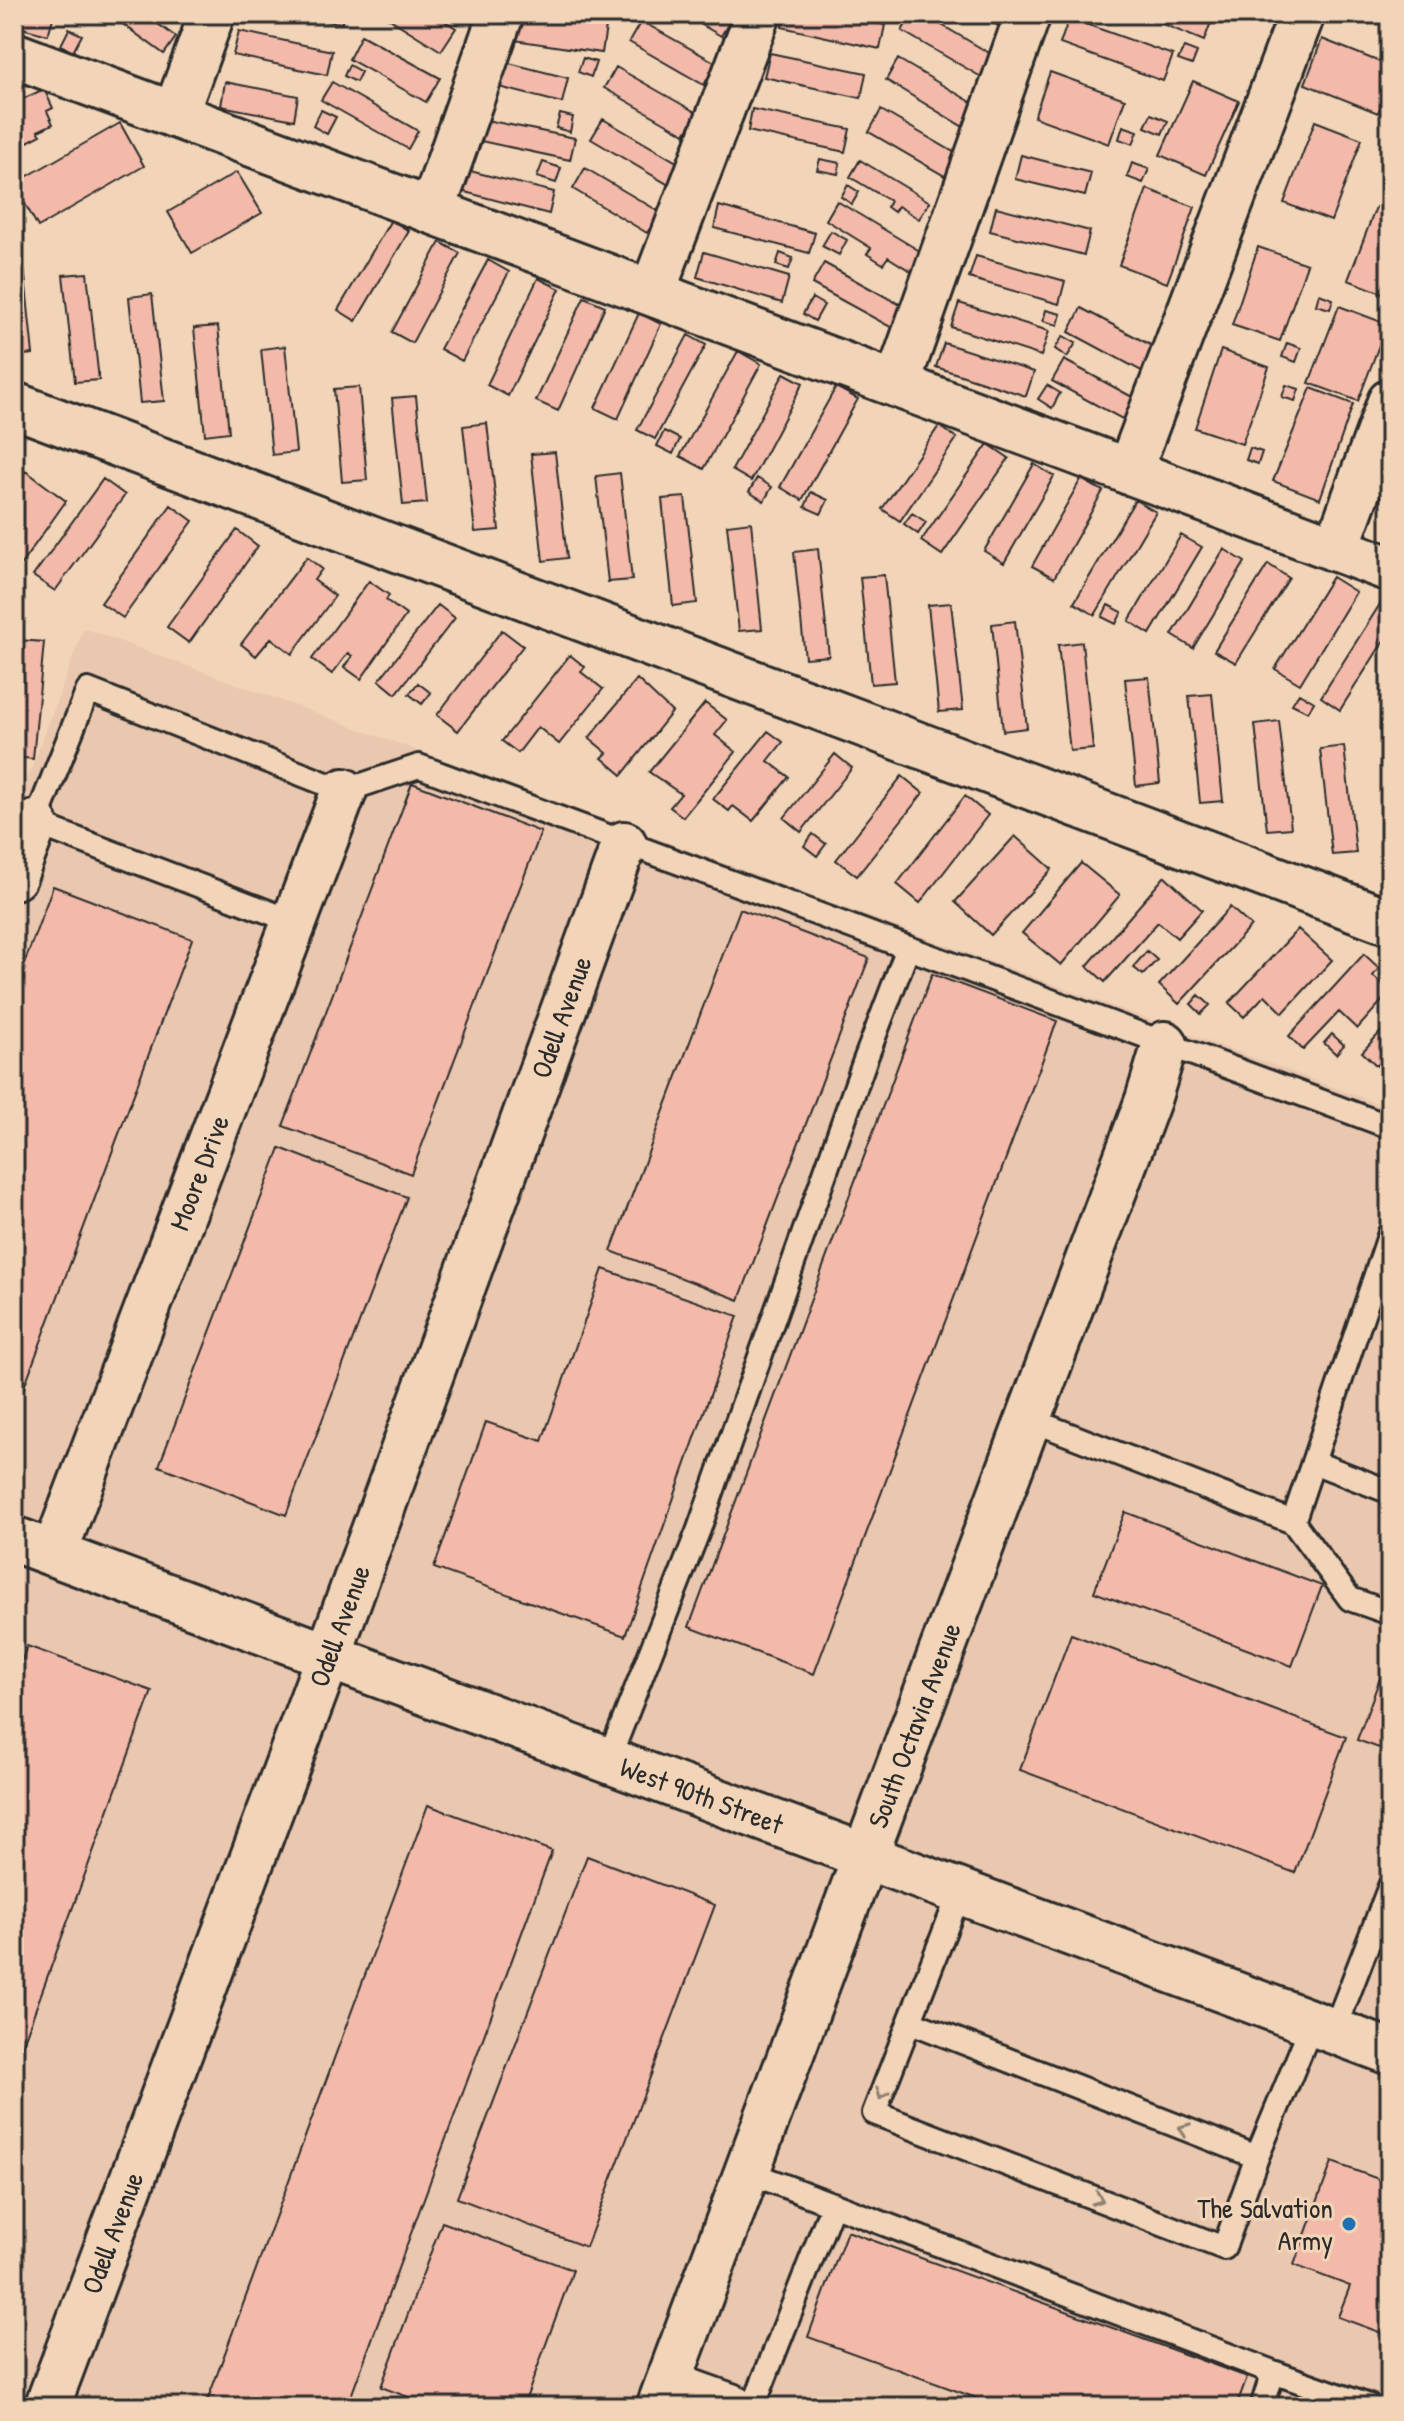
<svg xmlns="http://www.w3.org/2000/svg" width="1404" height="2421" font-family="'Patrick Hand',sans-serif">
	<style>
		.built { fill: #eac7af }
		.building { fill: #f3baaa; stroke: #2b2b2b; stroke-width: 2 }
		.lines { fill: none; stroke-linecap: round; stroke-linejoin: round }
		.service-casing { stroke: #2b2b2b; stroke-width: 28 }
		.minor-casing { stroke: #2b2b2b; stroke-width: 50 }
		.service { stroke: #f2d5b8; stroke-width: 22 }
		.minor { stroke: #f2d5b8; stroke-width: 44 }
		.oneway { stroke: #8e8072 }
		.poi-dot { fill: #1f6fb2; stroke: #f2d5b8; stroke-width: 3 }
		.labels { text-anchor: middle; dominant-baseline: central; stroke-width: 6; stroke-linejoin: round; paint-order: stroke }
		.street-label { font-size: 28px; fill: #2b2b2b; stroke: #f2d5b8 }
		.poi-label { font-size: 28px; fill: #2b2b2b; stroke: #f2d5b8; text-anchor: end }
	</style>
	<rect width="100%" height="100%" fill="#f2d5b8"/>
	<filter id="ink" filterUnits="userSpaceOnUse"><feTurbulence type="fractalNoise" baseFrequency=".0125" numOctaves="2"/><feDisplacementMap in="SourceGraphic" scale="16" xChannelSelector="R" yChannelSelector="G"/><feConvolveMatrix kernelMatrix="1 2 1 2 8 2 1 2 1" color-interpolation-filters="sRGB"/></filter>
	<g filter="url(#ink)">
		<path class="built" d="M 84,628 L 1390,1108 L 1390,2407 L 14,2407 L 14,815 Z"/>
		<path class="building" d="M 14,14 L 54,15 L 48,35 L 14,26 Z
			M 109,14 L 144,14 L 176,37 L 164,54 Z
			M 260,14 L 343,14 L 342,23 Z
			M 382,14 L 433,14 L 456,28 L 441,51 Z
			M 517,14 L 606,27 L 602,53 L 514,40 Z
			M 683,14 L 734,14 L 721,36 Z
			M 784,14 L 837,14 L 885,25 L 880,49 L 782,27 Z
			M 912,14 L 923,14 L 996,57 L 983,78 L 902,31 Z
			M 978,14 L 1012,14 L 1004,29 Z
			M 1138,14 L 1214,14 L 1204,41 Z
			M 1069,18 L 1173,55 L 1163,81 L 1060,44 Z
			M 641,21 L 716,63 L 704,85 L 629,42 Z
			M 69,29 L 82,35 L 73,52 L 61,45 Z
			M 239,31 L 332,51 L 327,75 L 233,55 Z
			M 361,35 L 440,78 L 426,102 L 349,59 Z
			M 1322,39 L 1390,66 L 1390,84 L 1378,113 L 1305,84 Z
			M 1184,47 L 1197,52 L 1192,65 L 1178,60 Z
			M 770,53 L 866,73 L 861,98 L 764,77 Z
			M 583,58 L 596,62 L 591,77 L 578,72 Z
			M 898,59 L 978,106 L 965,128 L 886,80 Z
			M 497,60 L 568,78 L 562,103 L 491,85 Z
			M 349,65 L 361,72 L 356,82 L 344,76 Z
			M 616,67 L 697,113 L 685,134 L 604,88 Z
			M 1050,72 L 1125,99 L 1109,144 L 1034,117 Z
			M 1193,81 L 1239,101 L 1206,175 L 1160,155 Z
			M 225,82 L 298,96 L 294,120 L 221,106 Z
			M 332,82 L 418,131 L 408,149 L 321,100 Z
			M 44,89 L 53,108 L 47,111 L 53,124 L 38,131 L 41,135 L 14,149 L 14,103 Z
			M 752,109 L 850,129 L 845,152 L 748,131 Z
			M 321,110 L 336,117 L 327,134 L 313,126 Z
			M 881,110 L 962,157 L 950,179 L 869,132 Z
			M 560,114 L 573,117 L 570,132 L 556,128 Z
			M 1151,114 L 1168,121 L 1162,134 L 1145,127 Z
			M 481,119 L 575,138 L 570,160 L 476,140 Z
			M 603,119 L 680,164 L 669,185 L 591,139 Z
			M 1315,121 L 1362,139 L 1331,221 L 1284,203 Z
			M 120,123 L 144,166 L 38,227 L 14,184 Z
			M 1123,126 L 1138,131 L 1133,144 L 1119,139 Z
			M 1021,155 L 1091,173 L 1085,196 L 1015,179 Z
			M 820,159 L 840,163 L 838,174 L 817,170 Z
			M 860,160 L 930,202 L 919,219 L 898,206 L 894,212 L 887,207 L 890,201 L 850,177 Z
			M 543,162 L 561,168 L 556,183 L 537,177 Z
			M 1132,163 L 1149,169 L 1143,183 L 1127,177 Z
			M 585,168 L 660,212 L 647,233 L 573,189 Z
			M 466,170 L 554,192 L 549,214 L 461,191 Z
			M 237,172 L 262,213 L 192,253 L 168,212 Z
			M 848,185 L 859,192 L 852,204 L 841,197 Z
			M 1147,189 L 1195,207 L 1167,283 L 1119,265 Z
			M 837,201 L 923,253 L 912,272 L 888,257 L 883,264 L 867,254 L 871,248 L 826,220 Z
			M 719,206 L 815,233 L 809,253 L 714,228 Z
			M 996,207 L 1090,231 L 1084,255 L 990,231 Z
			M 1376,207 L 1390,212 L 1390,296 L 1348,280 Z
			M 391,220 L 409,231 L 356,321 L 338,310 Z
			M 831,231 L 847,240 L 839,255 L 822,246 Z
			M 440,242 L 460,253 L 412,343 L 392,332 Z
			M 22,247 L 33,354 L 14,356 L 14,248 Z
			M 1258,247 L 1307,264 L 1280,341 L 1232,325 Z
			M 704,252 L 789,277 L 782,303 L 697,277 Z
			M 780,253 L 793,258 L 789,269 L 776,265 Z
			M 976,256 L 1065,281 L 1059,304 L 969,278 Z
			M 488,260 L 509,272 L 462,361 L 440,349 Z
			M 824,263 L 906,308 L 894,329 L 812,284 Z
			M 87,273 L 99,380 L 75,382 L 63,275 Z
			M 538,278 L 560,289 L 508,396 L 487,385 Z
			M 152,294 L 164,401 L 140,403 L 129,297 Z
			M 1319,294 L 1333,299 L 1330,309 L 1316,305 Z
			M 584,297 L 605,306 L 558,411 L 536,401 Z
			M 812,298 L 824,305 L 815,321 L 803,314 Z
			M 959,303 L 1049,331 L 1041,356 L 951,327 Z
			M 1339,306 L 1387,324 L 1358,401 L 1309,383 Z
			M 1081,308 L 1160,350 L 1147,374 L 1069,332 Z
			M 1046,310 L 1061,314 L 1058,325 L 1043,321 Z
			M 639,313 L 661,324 L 618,419 L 595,408 Z
			M 218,326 L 229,432 L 205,435 L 194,328 Z
			M 688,335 L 706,345 L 655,439 L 637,430 Z
			M 1063,336 L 1076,343 L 1067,357 L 1055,349 Z
			M 944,343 L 1034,372 L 1026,396 L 936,367 Z
			M 1287,343 L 1301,348 L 1296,362 L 1282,357 Z
			M 285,346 L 296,452 L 272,455 L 261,349 Z
			M 1221,350 L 1269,367 L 1242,444 L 1195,428 Z
			M 738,351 L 761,364 L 704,469 L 680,456 Z
			M 1064,360 L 1136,399 L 1124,420 L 1052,381 Z
			M 784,373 L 803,383 L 751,481 L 732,470 Z
			M 1047,385 L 1060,393 L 1052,408 L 1038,399 Z
			M 1286,385 L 1299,389 L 1295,401 L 1282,397 Z
			M 359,387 L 367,480 L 342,482 L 334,389 Z
			M 836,387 L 858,399 L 802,500 L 780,487 Z
			M 1311,388 L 1353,404 L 1320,499 L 1273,481 Z
			M 416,396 L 427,503 L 403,505 L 392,398 Z
			M 487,423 L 499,530 L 475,532 L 463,426 Z
			M 939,426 L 957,438 L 900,521 L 882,509 Z
			M 664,431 L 680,439 L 673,454 L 657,446 Z
			M 988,444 L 1009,458 L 942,555 L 921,541 Z
			M 1250,448 L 1262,452 L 1258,464 L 1246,460 Z
			M 555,452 L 567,558 L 543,561 L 531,454 Z
			M 1034,464 L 1054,476 L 1004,563 L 984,551 Z
			M 26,471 L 66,501 L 14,574 L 14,488 Z
			M 620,473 L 632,580 L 608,582 L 596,476 Z
			M 757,478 L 772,487 L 764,501 L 749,492 Z
			M 103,479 L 125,495 L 55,591 L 33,576 Z
			M 1081,479 L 1103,491 L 1054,578 L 1032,566 Z
			M 811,492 L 828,500 L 821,514 L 805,507 Z
			M 685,497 L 697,603 L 673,606 L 662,499 Z
			M 1135,500 L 1156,512 L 1095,615 L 1074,603 Z
			M 171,505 L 193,521 L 123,618 L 101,603 Z
			M 912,513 L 926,522 L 918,534 L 904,524 Z
			M 751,522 L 762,629 L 739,631 L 727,525 Z
			M 237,530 L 258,546 L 189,643 L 167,627 Z
			M 1181,535 L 1202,547 L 1150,634 L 1129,621 Z
			M 818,549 L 829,656 L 805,658 L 794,552 Z
			M 1224,549 L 1245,562 L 1193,648 L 1172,635 Z
			M 307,557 L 322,569 L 314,580 L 335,596 L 292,654 L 271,638 L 256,656 L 241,644 Z
			M 1268,564 L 1289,578 L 1236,663 L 1214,651 Z
			M 884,575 L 895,682 L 871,684 L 860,577 Z
			M 1332,577 L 1356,592 L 1300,684 L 1275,669 Z
			M 369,581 L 389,595 L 386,600 L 406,615 L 361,679 L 344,667 L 352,656 L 348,653 L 332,674 L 312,659 Z
			M 1384,598 L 1390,602 L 1390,631 L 1340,710 L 1321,697 Z
			M 951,603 L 963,710 L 939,712 L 928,605 Z
			M 438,605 L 455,618 L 396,694 L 379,680 Z
			M 1108,605 L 1122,612 L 1116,624 L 1102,617 Z
			M 1015,621 L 1027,728 L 1003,731 L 992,624 Z
			M 502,630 L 523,646 L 458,731 L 437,715 Z
			M 18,640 L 44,642 L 33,759 L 14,757 L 14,683 Z
			M 1082,642 L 1093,749 L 1070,751 L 1058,645 Z
			M 570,655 L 585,667 L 581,672 L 603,689 L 559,744 L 538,727 L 518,753 L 502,741 Z
			M 1149,677 L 1160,783 L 1136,786 L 1125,679 Z
			M 637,679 L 672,712 L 622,775 L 602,758 L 607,753 L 589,738 Z
			M 418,683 L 431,693 L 422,704 L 409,694 Z
			M 1390,684 L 1390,707 L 1380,701 Z
			M 1299,693 L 1314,702 L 1308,712 L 1292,704 Z
			M 1212,694 L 1223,801 L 1200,803 L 1189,696 Z
			M 705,703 L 727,720 L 715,735 L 736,752 L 683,817 L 670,807 L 681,794 L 649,772 Z
			M 1279,721 L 1291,828 L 1267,830 L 1255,724 Z
			M 768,731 L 783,742 L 768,761 L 789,777 L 753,821 L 733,806 L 729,811 L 713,799 Z
			M 1344,746 L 1356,853 L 1332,855 L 1320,749 Z
			M 835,754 L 852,768 L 801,832 L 784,818 Z
			M 902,776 L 923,793 L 857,876 L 836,860 Z
			M 412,783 L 541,832 L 411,1174 L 283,1126 Z
			M 965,796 L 988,815 L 920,903 L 897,884 Z
			M 813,834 L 826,844 L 817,856 L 804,846 Z
			M 1015,836 L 1052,869 L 991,935 L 955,902 Z
			M 1081,863 L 1120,895 L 1061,965 L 1022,933 Z
			M 1165,876 L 1202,910 L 1177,938 L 1158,922 L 1105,982 L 1087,966 Z
			M 53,886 L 192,939 L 15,1411 L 14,991 Z
			M 1230,907 L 1251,926 L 1179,1004 L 1159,985 Z
			M 740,909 L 869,958 L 739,1300 L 611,1251 Z
			M 1298,929 L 1332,960 L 1283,1013 L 1265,995 L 1244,1017 L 1229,1003 Z
			M 1147,951 L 1157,960 L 1143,975 L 1133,967 Z
			M 1364,954 L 1379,968 L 1373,976 L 1390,992 L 1357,1029 L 1339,1012 L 1303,1050 L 1289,1036 Z
			M 932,974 L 1057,1021 L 814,1674 L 689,1627 Z
			M 1199,995 L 1210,1005 L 1201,1014 L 1191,1004 Z
			M 1390,1022 L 1390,1051 L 1377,1066 L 1362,1052 Z
			M 1332,1034 L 1344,1045 L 1336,1054 L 1324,1043 Z
			M 280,1148 L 407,1197 L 286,1515 L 159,1466 Z
			M 603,1269 L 738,1316 L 625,1636 L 434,1568 L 486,1422 L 542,1441 Z
			M 1125,1512 L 1322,1586 L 1292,1666 L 1094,1592 Z
			M 1071,1634 L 1346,1737 L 1295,1873 L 1020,1770 Z
			M 27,1646 L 152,1691 L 14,2068 L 14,1682 Z
			M 1382,1673 L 1390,1675 L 1390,1752 L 1357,1740 Z
			M 428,1805 L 552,1851 L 347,2407 L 205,2407 Z
			M 587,1856 L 715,1905 L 586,2247 L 457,2198 Z
			M 1332,2162 L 1389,2183 L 1390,2180 L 1390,2336 L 1338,2317 L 1350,2286 L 1294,2265 Z
			M 442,2222 L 573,2270 L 523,2407 L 435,2407 L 381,2387 Z
			M 847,2231 L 1247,2377 L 1236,2407 L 1001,2407 L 808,2337 Z"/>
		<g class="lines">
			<g class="service-casing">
				<path id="service" d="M 292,921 L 35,823 L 88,690 L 344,791 L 419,766 L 1390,1127
					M 1029,1419 L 1293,1522 L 1390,1233
					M 1313,1462 L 1390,1492
					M 1293,1522 L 1350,1599 L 1390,1613
					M 608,1761 L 699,1529 L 864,1063 L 908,948
					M 960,1892 L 874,2113 L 1224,2248 L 1257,2157 L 1312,2024
					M 911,2022 L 1257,2157
					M 1334,2031 L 1390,1886
					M 748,2172 L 1273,2372 L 1262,2407
					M 1273,2372 L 1372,2407
					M 753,2407 L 833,2204"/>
			</g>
			<g class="minor-casing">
				<g id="minor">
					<path d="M 14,55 L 1390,569"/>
					<path d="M 175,115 L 212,14"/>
					<path d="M 432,211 L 501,14"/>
					<path d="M 652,293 L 758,14"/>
					<path d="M 897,384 L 1028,14"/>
					<path d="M 14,405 L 1390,922"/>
					<path d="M 1129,472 L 1302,14"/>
					<path d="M 1336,549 L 1390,402"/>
					<path d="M 14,877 L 35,823"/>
					<path id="s1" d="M 14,1539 L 1390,2052"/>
					<path id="s2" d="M 54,1554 L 344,791"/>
					<path d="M 668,2384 L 733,2407"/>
					<path id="s3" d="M 47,2407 L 328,1657 L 624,844"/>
					<path id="s4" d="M 659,2407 L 1148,1100 L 1165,1044"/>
				</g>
			</g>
			<use href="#service" class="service"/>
			<use href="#minor" class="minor"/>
		</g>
		<defs><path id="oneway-chevron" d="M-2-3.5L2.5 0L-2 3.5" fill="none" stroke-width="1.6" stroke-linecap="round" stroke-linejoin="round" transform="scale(2)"/></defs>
		<g class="oneway">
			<use href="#oneway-chevron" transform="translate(882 2094) rotate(112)"/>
			<use href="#oneway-chevron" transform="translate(1184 2129) rotate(-159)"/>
			<use href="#oneway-chevron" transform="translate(1098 2199) rotate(21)"/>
		</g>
	</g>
	<circle class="poi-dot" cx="1349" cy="2224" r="8"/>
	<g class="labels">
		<g class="street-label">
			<text stroke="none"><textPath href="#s3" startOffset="1482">Odell Avenue</textPath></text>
			<text stroke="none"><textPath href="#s2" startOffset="408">Moore Drive</textPath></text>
			<text stroke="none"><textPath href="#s3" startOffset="834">Odell Avenue</textPath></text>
			<text stroke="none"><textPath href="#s4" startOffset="728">South Octavia Avenue</textPath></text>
			<text stroke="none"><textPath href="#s1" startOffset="734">West 90th Street</textPath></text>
			<text stroke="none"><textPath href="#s3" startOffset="186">Odell Avenue</textPath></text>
		</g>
		<g class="poi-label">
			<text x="1333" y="2208">The Salvation<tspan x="1333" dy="32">Army</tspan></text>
		</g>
	</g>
	<rect width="1404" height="2421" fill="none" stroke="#f2d5b8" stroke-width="48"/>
	<rect x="24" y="24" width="1356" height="2373" fill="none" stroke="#2b2b2b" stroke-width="3" filter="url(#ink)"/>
</svg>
